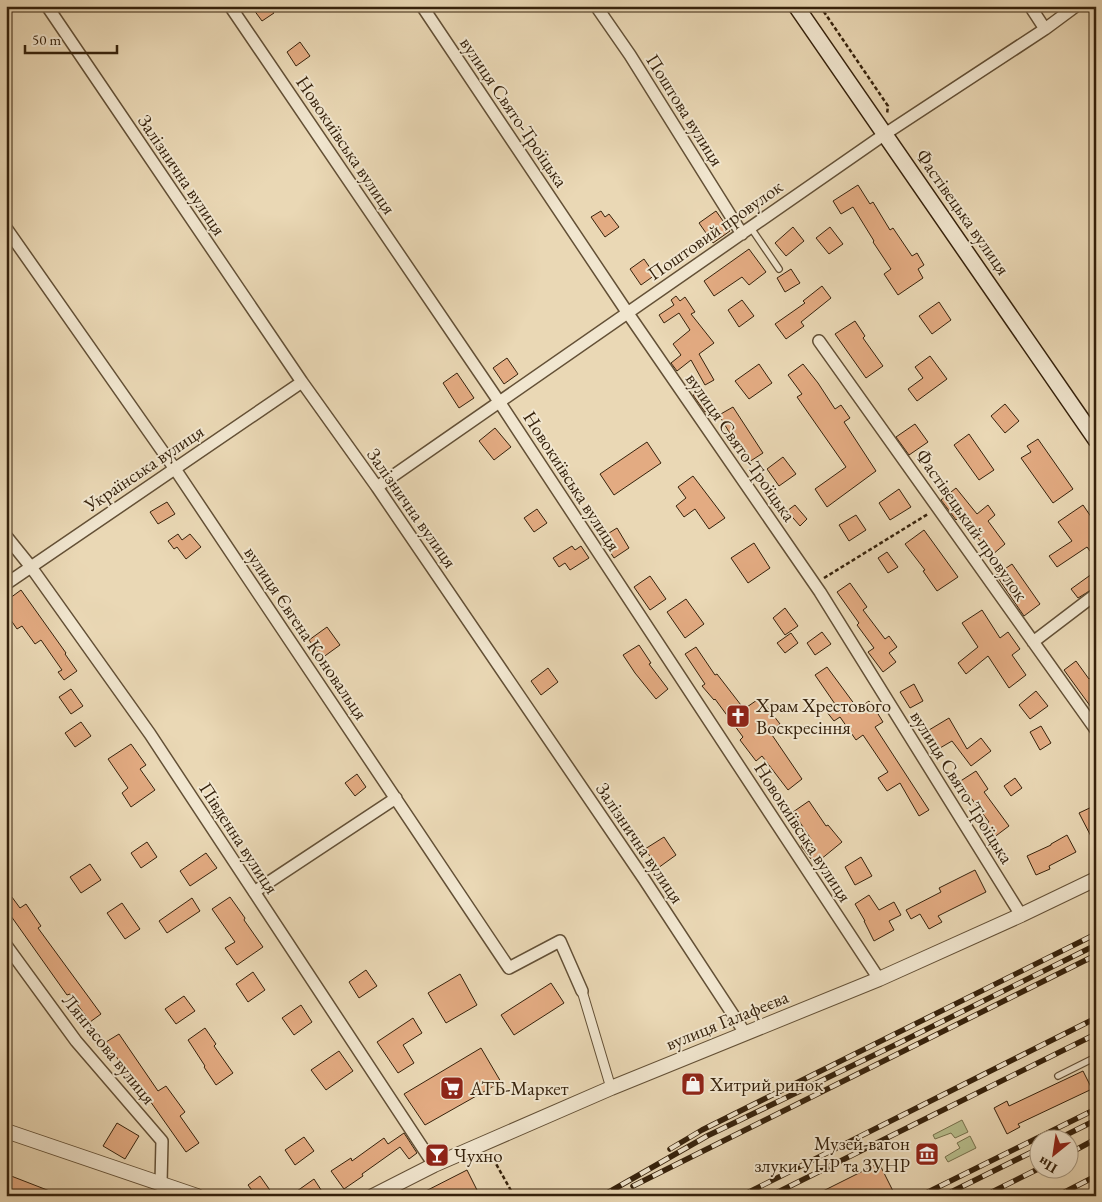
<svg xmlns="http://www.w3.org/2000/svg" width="1102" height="1202" font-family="'EB Garamond',serif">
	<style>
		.green { fill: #b7be8d; stroke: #76704c }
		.building { fill: #e3ab82; stroke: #36220c }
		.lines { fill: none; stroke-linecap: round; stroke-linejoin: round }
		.service-casing { stroke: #635036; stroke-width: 8 }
		.pedestrian-casing { stroke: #635036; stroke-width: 11 }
		.minor-casing { stroke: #635036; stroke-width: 14 }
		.tertiary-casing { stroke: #635036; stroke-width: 16 }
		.secondary-casing { stroke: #36220c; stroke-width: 18 }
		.path { stroke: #36220c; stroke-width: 2.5; stroke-dasharray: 4 2.5; stroke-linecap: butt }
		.service { stroke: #f1e6cf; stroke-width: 5.5 }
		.pedestrian { stroke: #f1e6cf; stroke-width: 9 }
		.minor { stroke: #f1e6cf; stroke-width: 11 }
		.tertiary { stroke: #f1e6cf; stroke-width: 14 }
		.secondary { stroke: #f1e6cf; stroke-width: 15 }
		.rail-casing { stroke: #36220c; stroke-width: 5.5 }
		.rail { stroke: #f1e6cf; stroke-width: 4; stroke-dasharray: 11; stroke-linecap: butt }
		.labels { text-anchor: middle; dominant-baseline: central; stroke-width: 4; stroke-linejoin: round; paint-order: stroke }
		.street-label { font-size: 19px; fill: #36220c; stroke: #f1e6cf }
		.poi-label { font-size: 19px; fill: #36220c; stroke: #f1e6cf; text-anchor: start }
	</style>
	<rect width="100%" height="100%" fill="#ead8b5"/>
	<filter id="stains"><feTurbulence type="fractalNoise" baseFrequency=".004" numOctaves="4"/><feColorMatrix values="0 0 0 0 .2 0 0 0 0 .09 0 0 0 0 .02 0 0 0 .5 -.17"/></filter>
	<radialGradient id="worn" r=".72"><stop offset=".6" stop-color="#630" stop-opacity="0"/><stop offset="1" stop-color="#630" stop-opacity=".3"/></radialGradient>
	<path class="green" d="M 962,1120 L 968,1132 L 955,1138 L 951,1133 L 935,1139 L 933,1135 Z
		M 970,1136 L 976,1148 L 948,1162 L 945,1157 L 960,1148 L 957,1143 Z"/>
	<path class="building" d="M 251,6 L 269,6 L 274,13 L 262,21 Z
		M 300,42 L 310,56 L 296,66 L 287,52 Z
		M 858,185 L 870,204 L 873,202 L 890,230 L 893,228 L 912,256 L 917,253 L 924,265 L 918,269 L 923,278 L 898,295 L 884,274 L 891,269 L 873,242 L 874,241 L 853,207 L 841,214 L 833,201 Z
		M 601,211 L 605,217 L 609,214 L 619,227 L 605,237 L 591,217 Z
		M 716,211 L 730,231 L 713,243 L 699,223 Z
		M 793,227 L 804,241 L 786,256 L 775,243 Z
		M 830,227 L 843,244 L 829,254 L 816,238 Z
		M 749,249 L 766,272 L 749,285 L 742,277 L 714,296 L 704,281 Z
		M 644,259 L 655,275 L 641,285 L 630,269 Z
		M 791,269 L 800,283 L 785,292 L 777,278 Z
		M 822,286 L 831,298 L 801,322 L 804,326 L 786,339 L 775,324 L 805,303 L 803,301 Z
		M 676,296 L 680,301 L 685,297 L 695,312 L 691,314 L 714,343 L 699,354 L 714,380 L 705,385 L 691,360 L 677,371 L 671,363 L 681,355 L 673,344 L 690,330 L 679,313 L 664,323 L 659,315 L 674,305 L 671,300 Z
		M 742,300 L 754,316 L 739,327 L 728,310 Z
		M 939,302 L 951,320 L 932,334 L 919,316 Z
		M 855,321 L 865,336 L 863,338 L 883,366 L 866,378 L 835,334 Z
		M 930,356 L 947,379 L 917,401 L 908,389 L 923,378 L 915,367 Z
		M 507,358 L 518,374 L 504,384 L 493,368 Z
		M 759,364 L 772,383 L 749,399 L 735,381 Z
		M 803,364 L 818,383 L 835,409 L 841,405 L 850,418 L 844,422 L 876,471 L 827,507 L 815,489 L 846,467 L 797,397 L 802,394 L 788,375 Z
		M 457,373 L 474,398 L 459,408 L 443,383 Z
		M 701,389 L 713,406 L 705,412 L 693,395 Z
		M 1005,404 L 1019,421 L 1005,433 L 991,416 Z
		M 733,407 L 763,453 L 749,462 L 735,442 L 719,415 Z
		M 915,424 L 928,442 L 909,455 L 896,437 Z
		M 495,428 L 511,447 L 494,460 L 479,441 Z
		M 969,434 L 994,470 L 979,480 L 954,445 Z
		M 1038,439 L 1073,489 L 1053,503 L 1021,458 L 1031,452 L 1027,446 Z
		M 647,442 L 661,463 L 614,495 L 600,474 Z
		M 783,457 L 796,474 L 779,486 L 767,469 Z
		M 693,476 L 725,518 L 709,529 L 695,509 L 684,517 L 676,506 L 686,498 L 678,487 Z
		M 956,488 L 977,514 L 988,505 L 995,515 L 988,521 L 1005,544 L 992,555 L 960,516 L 956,520 L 941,500 Z
		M 899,489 L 911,507 L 890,520 L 879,503 Z
		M 167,502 L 175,514 L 158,524 L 150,512 Z
		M 795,505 L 807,519 L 800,526 L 787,511 Z
		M 1083,505 L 1096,524 L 1096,559 L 1087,547 L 1057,567 L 1049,556 L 1072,541 L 1058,522 Z
		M 537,509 L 547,523 L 534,532 L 524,518 Z
		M 856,515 L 866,530 L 849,541 L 839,525 Z
		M 617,528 L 629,548 L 614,558 L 601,538 Z
		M 924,530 L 958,577 L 937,591 L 923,571 L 925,570 L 905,544 Z
		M 178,534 L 182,540 L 190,534 L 201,547 L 186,559 L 177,547 L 174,549 L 168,541 Z
		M 754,543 L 770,568 L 748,583 L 731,558 Z
		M 572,546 L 575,550 L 581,546 L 589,558 L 570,570 L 565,563 L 559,567 L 553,558 Z
		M 887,552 L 898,567 L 888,573 L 878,558 Z
		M 1012,564 L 1040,604 L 1024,616 L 996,575 Z
		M 1096,571 L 1096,587 L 1078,598 L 1071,589 Z
		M 650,576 L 666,599 L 650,610 L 634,587 Z
		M 850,583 L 867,607 L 863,610 L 885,639 L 889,636 L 897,647 L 889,653 L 896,662 L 883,672 L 868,652 L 874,648 L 857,625 L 859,623 L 837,592 Z
		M 21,590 L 66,653 L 65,654 L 77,671 L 64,680 L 58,672 L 62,670 L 41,640 L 35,644 L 22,626 L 17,629 L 6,613 L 6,601 Z
		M 686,599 L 704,624 L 685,638 L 667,612 Z
		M 785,608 L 798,626 L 785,635 L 773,618 Z
		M 982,610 L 1000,638 L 1008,632 L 1020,649 L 1012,655 L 1026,675 L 1009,688 L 988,656 L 966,674 L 958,663 L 978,647 L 962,623 Z
		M 327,627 L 340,645 L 322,658 L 309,640 Z
		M 822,632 L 831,644 L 815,655 L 807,643 Z
		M 791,633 L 798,643 L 785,653 L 777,643 Z
		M 639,645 L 651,663 L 649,664 L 668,689 L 656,699 L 635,673 L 623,655 Z
		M 696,647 L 715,675 L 717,674 L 744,709 L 760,698 L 780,724 L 770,732 L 802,779 L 788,790 L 762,756 L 756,761 L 740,740 L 743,737 L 715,699 L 714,700 L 702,686 L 705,684 L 685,654 Z
		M 1076,661 L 1089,679 L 1096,674 L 1096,714 L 1064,670 Z
		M 827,667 L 858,709 L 869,701 L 875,709 L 883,722 L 875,727 L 929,810 L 919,816 L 900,783 L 887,791 L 878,778 L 888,772 L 863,735 L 856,740 L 840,717 L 834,721 L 826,711 L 835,704 L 815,675 Z
		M 548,668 L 558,682 L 541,695 L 531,681 Z
		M 914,684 L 923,701 L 910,708 L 900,692 Z
		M 71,689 L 83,706 L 71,714 L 59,697 Z
		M 1036,691 L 1048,706 L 1030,719 L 1019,705 Z
		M 949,718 L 967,749 L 981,738 L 991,751 L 971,766 L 952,741 L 940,748 L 929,730 Z
		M 81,722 L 91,736 L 75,747 L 65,733 Z
		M 1041,726 L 1051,743 L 1040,750 L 1030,732 Z
		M 131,744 L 146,765 L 140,769 L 155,790 L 131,807 L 122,793 L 128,788 L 108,759 Z
		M 976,771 L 988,789 L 984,792 L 1009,826 L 989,841 L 980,829 L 989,822 L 959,782 Z
		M 357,774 L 366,787 L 355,796 L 345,783 Z
		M 1015,778 L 1022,788 L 1011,796 L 1004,786 Z
		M 809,801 L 826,826 L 828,825 L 842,842 L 815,864 L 801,846 L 811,839 L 793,812 Z
		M 1096,805 L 1096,846 L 1079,813 Z
		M 1067,835 L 1076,852 L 1049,866 L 1050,869 L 1036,875 L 1027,856 L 1051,845 L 1051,844 Z
		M 664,837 L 676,855 L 658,868 L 645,849 Z
		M 147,842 L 157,857 L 141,868 L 131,853 Z
		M 206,853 L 217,868 L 190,886 L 180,871 Z
		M 861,857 L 872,876 L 855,885 L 845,867 Z
		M 90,864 L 101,880 L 81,893 L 70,877 Z
		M 975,870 L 986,892 L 938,916 L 942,922 L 929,929 L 920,914 L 911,919 L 906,910 L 941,892 L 939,888 Z
		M 6,889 L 20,908 L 26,904 L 41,926 L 38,928 L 101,1014 L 90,1022 L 70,994 L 67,995 L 6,909 Z
		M 869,895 L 879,910 L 894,902 L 901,915 L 889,921 L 894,930 L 874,941 L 864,921 L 865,921 L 855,904 Z
		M 230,897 L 245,918 L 244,920 L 263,947 L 237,965 L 225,948 L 235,942 L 212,909 Z
		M 192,898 L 200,911 L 167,933 L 159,921 Z
		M 122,903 L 140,929 L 125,939 L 107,913 Z
		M 366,970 L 377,986 L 359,998 L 349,982 Z
		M 253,972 L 265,990 L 248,1002 L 236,984 Z
		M 460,974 L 477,1005 L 446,1023 L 428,993 Z
		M 551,983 L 564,1003 L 514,1035 L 501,1015 Z
		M 184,996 L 195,1011 L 176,1024 L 165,1009 Z
		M 301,1005 L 312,1022 L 294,1035 L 282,1018 Z
		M 413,1018 L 422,1033 L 403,1045 L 414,1063 L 398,1073 L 377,1042 Z
		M 205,1028 L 216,1044 L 214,1046 L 233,1073 L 216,1085 L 204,1067 L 205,1066 L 188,1040 Z
		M 119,1034 L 158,1091 L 166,1086 L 185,1112 L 180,1116 L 199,1143 L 186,1152 L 143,1091 L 138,1094 L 121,1070 L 124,1068 L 106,1042 Z
		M 481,1048 L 501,1082 L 425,1125 L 404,1094 Z
		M 339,1051 L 353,1071 L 326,1090 L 311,1070 Z
		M 1083,1071 L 1092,1089 L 1018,1124 L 1020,1127 L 1007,1134 L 994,1108 L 1007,1101 L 1009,1106 Z
		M 117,1123 L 139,1136 L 125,1159 L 103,1146 Z
		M 404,1133 L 417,1153 L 409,1159 L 400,1147 L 362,1174 L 363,1176 L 344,1189 L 331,1171 L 351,1158 L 352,1161 L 384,1138 L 388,1144 Z
		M 304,1137 L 314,1151 L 295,1165 L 285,1150 Z
		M 879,1163 L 893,1191 L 883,1196 L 813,1196 Z
		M 467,1170 L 480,1196 L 416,1196 Z
		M 6,1174 L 60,1195 L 60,1196 L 6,1196 Z
		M 260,1176 L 274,1196 L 256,1196 L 248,1185 Z
		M 314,1179 L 325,1196 L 290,1196 Z"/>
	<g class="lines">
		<g class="service-casing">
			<path id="service" d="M 751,228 L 779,269
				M 1058,1076 L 1096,1057"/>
		</g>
		<g class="pedestrian-casing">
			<path id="pedestrian" d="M 582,991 L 611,1088"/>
		</g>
		<g class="minor-casing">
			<path id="minor" d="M 47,6 L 302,382 L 377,487 L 644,879 L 745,1033
				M 230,6 L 500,403 L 879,979
				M 422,6 L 627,312 L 820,592 L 1021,915
				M 596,6 L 630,55 L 742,234
				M 1030,6 L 1045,29
				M 6,228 L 175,469 L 509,968 L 560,941 L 582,991
				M 819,341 L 1096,730
				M 377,487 L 885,134 L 1045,29 L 1076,6
				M 6,536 L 31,567 L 150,734 L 434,1165
				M 6,584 L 302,382
				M 1033,642 L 1096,594
				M 254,892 L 396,798
				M 6,945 L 76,1041 L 162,1141 L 161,1183"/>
		</g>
		<g class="tertiary-casing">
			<path id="tertiary" d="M 6,1131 L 197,1196
				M 373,1196 L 434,1165 L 611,1088 L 879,979 L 1021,915 L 1096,879"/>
		</g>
		<g class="secondary-casing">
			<path id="secondary" d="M 796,6 L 1096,440"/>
		</g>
		<path class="path" d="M 820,6 L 888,106 L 887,114
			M 824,578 L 928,514
			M 490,1153 L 514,1196"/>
		<use href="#service" class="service"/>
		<use href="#pedestrian" class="pedestrian"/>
		<use href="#minor" class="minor"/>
		<use href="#tertiary" class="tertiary"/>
		<use href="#secondary" class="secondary"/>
		<g class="rail-casing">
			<path id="rail" d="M 1056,1140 L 1096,1120
				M 670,1149 L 702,1130 L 1096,934
				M 1070,1153 L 1096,1139
				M 633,1186 L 1096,955
				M 602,1196 L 707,1136 L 899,1043 L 1096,945
				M 741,1196 L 1096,1018
				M 770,1196 L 1096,1034
				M 920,1196 L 1096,1109
				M 943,1196 L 1040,1148
				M 984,1196 L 1040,1168
				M 1057,1196 L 1096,1176"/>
		</g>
		<use href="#rail" class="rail"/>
	</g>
	<defs>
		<g id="church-square" transform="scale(1.25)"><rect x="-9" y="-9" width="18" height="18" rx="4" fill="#8f2418" stroke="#f1e6cf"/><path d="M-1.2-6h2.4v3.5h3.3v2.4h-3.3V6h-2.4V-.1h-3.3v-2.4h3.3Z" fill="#fff"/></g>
		<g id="shop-square" transform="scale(1.25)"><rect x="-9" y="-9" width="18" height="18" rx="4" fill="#8f2418" stroke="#f1e6cf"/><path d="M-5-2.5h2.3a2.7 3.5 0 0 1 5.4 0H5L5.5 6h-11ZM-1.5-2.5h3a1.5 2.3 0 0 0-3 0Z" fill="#fff"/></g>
		<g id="supermarket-square" transform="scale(1.25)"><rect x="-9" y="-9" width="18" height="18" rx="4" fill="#8f2418" stroke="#f1e6cf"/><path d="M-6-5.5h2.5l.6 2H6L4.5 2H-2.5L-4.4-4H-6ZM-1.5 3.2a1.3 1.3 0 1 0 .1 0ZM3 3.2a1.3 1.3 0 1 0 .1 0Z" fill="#fff"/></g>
		<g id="museum-square" transform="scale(1.25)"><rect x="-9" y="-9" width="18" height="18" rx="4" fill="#8f2418" stroke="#f1e6cf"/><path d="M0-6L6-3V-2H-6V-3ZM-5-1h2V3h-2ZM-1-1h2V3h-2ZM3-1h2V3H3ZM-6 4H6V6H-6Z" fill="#fff"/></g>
		<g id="bar-square" transform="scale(1.25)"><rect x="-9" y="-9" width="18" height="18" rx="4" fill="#8f2418" stroke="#f1e6cf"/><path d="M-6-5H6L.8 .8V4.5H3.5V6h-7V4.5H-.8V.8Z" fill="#fff"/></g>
	</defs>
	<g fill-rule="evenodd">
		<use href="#church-square" x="738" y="716"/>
		<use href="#shop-square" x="693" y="1084"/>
		<use href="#supermarket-square" x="452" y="1088"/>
		<use href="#museum-square" x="927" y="1154"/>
		<use href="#bar-square" x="437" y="1155"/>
	</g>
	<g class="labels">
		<g class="street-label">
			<text transform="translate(685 110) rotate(58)">Поштова вулиця</text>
			<text transform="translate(514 112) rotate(56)">вулиця Свято-Троїцька</text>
			<text transform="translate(346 145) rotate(56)">Новокиївська вулиця</text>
			<text transform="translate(182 175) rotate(56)">Залізнична вулиця</text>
			<text transform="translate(963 212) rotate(55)">Фастівецька вулиця</text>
			<text transform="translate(715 230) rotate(-35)">Поштовий провулок</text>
			<text transform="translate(741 447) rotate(55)">вулиця Свято-Троїцька</text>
			<text transform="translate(144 468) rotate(-34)">Українська вулиця</text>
			<text transform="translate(572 481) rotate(57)">Новокиївська вулиця</text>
			<text transform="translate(412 508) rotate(55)">Залізнична вулиця</text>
			<text transform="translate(972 525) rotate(55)">Фастівецький провулок</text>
			<text transform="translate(306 633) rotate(56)">вулиця Євгена Коновальця</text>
			<text transform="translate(962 787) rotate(58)">вулиця Свято-Троїцька</text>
			<text transform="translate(803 832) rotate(57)">Новокиївська вулиця</text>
			<text transform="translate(239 838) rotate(57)">Південна вулиця</text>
			<text transform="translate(640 843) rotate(56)">Залізнична вулиця</text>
			<text transform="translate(727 1020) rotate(-22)">вулиця Галафеєва</text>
			<text transform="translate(109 1049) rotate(51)">Лянгасова вулиця</text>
		</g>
		<g class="poi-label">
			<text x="756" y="705">Храм Хрестового<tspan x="756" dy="22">Воскресіння</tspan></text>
			<text x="710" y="1084">Хитрий ринок</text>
			<text x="470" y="1088">АТБ-Маркет</text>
			<text x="910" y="1143" text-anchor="end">Музей-вагон<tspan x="910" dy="22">злуки УНР та ЗУНР</tspan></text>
			<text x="454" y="1155">Чухно</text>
		</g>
	</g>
	<rect width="1102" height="1202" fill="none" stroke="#ead8b5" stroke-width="25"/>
	<rect x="8" y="8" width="1087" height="1187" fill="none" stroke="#36220c" stroke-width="2.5"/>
	<rect x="12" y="12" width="1077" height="1177" fill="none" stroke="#36220c"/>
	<g transform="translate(1054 1154) rotate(210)"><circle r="24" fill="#f1e6cf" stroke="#a69881"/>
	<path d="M0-4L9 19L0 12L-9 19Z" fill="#8f2418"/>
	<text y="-8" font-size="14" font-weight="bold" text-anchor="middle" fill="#36220c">Пн</text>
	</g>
	<path d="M25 45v8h92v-8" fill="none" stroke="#36220c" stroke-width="2.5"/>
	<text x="32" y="45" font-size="15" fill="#36220c" stroke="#f1e6cf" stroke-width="4" paint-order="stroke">50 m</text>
	<rect width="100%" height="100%" filter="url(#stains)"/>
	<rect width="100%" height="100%" fill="url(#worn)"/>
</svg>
